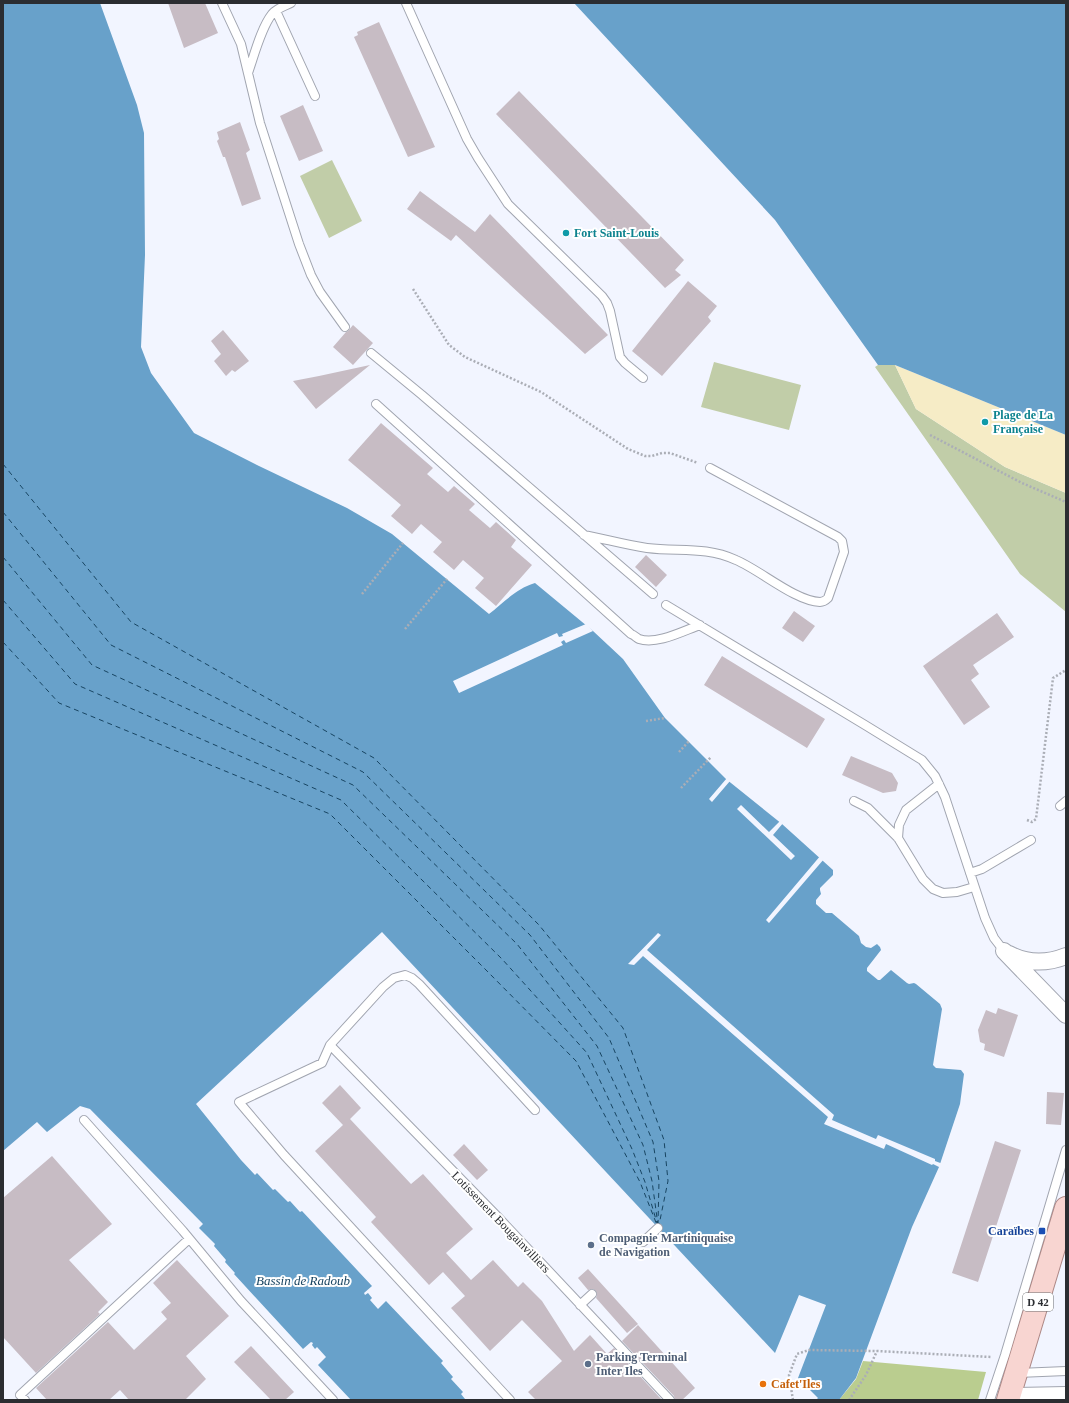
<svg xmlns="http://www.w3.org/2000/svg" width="1069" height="1403" font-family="'Times New Roman',serif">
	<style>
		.green { fill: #c1cda8 }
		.forest { fill: #bacd8f }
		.sand { fill: #f6ecc6 }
		.water { fill: #68a1ca }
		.pier { fill: #f2f5ff }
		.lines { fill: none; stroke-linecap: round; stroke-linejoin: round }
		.ferry { stroke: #184562; stroke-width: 1; stroke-dasharray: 5 4; stroke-linecap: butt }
		.building { fill: #c7bcc4 }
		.service-casing { stroke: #a1a5b0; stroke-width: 10 }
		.minor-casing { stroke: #a1a5b0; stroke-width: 18 }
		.primary-casing { stroke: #ad8886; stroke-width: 24 }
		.path { stroke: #abaeb6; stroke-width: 2.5; stroke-dasharray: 2 2; stroke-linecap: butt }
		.service { stroke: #fff; stroke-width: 8 }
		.minor { stroke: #fff; stroke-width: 16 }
		.primary { stroke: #f8d5d1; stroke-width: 22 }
		.culture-dot { fill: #0f9aa8; stroke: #fff; stroke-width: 1.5 }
		.transit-dot { fill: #1a4fb4; stroke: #fff; stroke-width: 1.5 }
		.service-dot { fill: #5c6f8a; stroke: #fff; stroke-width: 1.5 }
		.food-dot { fill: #e8710a; stroke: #fff; stroke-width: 1.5 }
		.labels { text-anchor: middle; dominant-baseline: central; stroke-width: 4; stroke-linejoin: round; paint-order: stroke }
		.shield { fill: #fff; stroke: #6b6c6f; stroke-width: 1 }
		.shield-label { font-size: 11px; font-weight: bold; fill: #2b2d31 }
		.culture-label { font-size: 12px; font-weight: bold; fill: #0d838f; stroke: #fff; text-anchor: start }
		.street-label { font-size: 12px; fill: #2b2d31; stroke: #fff }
		.transit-label { font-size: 12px; font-weight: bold; fill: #164399; stroke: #fff; text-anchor: end }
		.service-label { font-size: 12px; font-weight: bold; fill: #4e5e75; stroke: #fff; text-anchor: start }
		.food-label { font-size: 12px; font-weight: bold; fill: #c56008; stroke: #fff; text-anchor: start }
		.water-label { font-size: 13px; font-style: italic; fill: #184562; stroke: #fff }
	</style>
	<rect width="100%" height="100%" fill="#f2f5ff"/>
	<path class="green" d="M 332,160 L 362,221 L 329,238 L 300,176 Z
		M 714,362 L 801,385 L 789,430 L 701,407 Z
		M 878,365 L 895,365 L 916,409 L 1005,467 L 1066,493 L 1066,612 L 1020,574 L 875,367 Z"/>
	<path class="forest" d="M 863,1361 L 986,1372 L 978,1400 L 839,1400 L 856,1379 Z"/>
	<path class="sand" d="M 895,365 L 1066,435 L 1066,493 L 1005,467 L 916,409 Z"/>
	<path class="water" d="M 3,3 L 100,3 L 137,105 L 144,133 L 145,255 L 141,347 L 151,373 L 194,433 L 259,466 L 347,508 L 392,534 L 489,614 C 503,603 517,588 535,583 L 593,631 L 623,659 L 665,718 L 726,779 L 782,824 L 833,870 L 833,875 L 820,888 L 820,890 L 821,894 L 816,900 L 816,904 L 826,913 L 832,913 L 859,936 L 861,943 L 866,947 L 871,948 L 877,944 L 880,947 L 881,950 L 867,968 L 867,971 L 878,980 L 880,980 L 891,970 L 907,983 L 909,984 L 914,983 L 916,984 L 940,1004 L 942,1009 L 933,1065 L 936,1068 L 961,1070 L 964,1074 L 960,1104 L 939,1167 L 912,1227 L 856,1378 L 839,1400 L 816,1400 L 818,1398 L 798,1378 L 826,1305 L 799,1295 L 775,1353 L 382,932 L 196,1104 L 241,1160 L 255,1175 L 257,1173 L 273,1190 L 275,1189 L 288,1202 L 290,1201 L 300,1212 L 302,1211 L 372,1286 L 364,1293 L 365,1295 L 368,1293 L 372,1298 L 370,1300 L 378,1309 L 386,1301 L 443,1361 L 441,1363 L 453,1377 L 451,1379 L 463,1392 L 461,1394 L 465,1399 L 464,1400 L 351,1400 L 318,1365 L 326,1357 L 317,1347 L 315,1349 L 312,1345 L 313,1343 L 311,1342 L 303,1349 L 234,1274 L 235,1273 L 225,1262 L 226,1260 L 214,1246 L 215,1244 L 199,1228 L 203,1224 L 90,1109 L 80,1106 L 47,1132 L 37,1122 L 3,1151 Z
		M 574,3 L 1066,3 L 1066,435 L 895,365 L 878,365 L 775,220 Z"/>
	<path class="pier" d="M 586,624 L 593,631 L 566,643 L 564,640 L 561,642 L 563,645 L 459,693 L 453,681 L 557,633 L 559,637 L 563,636 L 562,634 Z
		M 727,778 L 730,781 L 712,802 L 709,799 Z
		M 741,805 L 769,832 L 781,820 L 784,822 L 773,835 L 795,856 L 791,860 L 737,809 Z
		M 821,855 L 824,859 L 769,923 L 766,920 Z
		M 658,933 L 661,935 L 647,950 L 834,1115 L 832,1120 L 876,1139 L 878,1135 L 935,1159 L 935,1161 L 943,1164 L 941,1168 L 933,1164 L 932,1165 L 886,1144 L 884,1149 L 824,1124 L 828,1117 L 643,956 L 634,965 L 628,964 Z"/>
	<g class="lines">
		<path class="ferry" d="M 3,464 L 131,622 L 374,758 L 539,925 L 623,1028 L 664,1140 L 668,1181 L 659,1225
			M 3,512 L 111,645 L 363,772 L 530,935 L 609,1038 L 653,1142 L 659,1181 L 658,1224
			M 3,557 L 92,665 L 353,785 L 517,944 L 597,1046 L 643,1145 L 652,1181 L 658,1225
			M 3,600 L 75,684 L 341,800 L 502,959 L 587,1053 L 632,1149 L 645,1182 L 657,1223
			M 3,642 L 59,703 L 330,814 L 487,971 L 576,1061 L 640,1182 L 657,1225"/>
	</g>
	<path class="building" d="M 168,3 L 205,3 L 218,33 L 184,48 Z
		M 379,22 L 435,147 L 408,157 L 354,37 L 358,35 L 357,32 Z
		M 519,91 L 684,260 L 675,270 L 681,275 L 665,288 L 496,114 Z
		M 303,105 L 323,151 L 299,161 L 280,116 Z
		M 240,122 L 250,150 L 246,153 L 261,199 L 242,206 L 225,157 L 223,157 L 217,141 L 219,139 L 217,132 Z
		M 420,191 L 475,232 L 490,214 L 608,335 L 585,354 L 456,235 L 451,241 L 407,209 Z
		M 688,281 L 717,306 L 708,317 L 711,321 L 662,376 L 632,351 Z
		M 353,325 L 373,343 L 353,365 L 333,347 L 346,332 L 348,331 Z
		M 223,330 L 249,361 L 235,372 L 232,370 L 226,376 L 214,361 L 221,354 L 211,341 Z
		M 370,365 L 316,409 L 293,381 L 319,376 Z
		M 381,423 L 433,468 L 427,474 L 448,492 L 454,486 L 475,504 L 469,510 L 490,528 L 496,522 L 516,540 L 511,547 L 532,565 L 496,606 L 475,588 L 484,578 L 463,560 L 454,570 L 433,552 L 442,542 L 421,524 L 412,534 L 391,516 L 401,505 L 348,460 Z
		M 646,555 L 667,575 L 656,587 L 635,567 Z
		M 794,611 L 815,626 L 803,642 L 782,628 Z
		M 997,613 L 1014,637 L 973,665 L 979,674 L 971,680 L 990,707 L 964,725 L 923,666 Z
		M 722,656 L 825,719 L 807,748 L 704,685 Z
		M 851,756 L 892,773 L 898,783 L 896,791 L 883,793 L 842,775 Z
		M 998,1008 L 1018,1015 L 1004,1057 L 984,1050 L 985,1044 L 980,1042 L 978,1030 L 986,1010 L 996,1014 Z
		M 340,1085 L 361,1108 L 350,1119 L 365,1135 L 411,1184 L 423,1174 L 473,1229 L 446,1253 L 471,1280 L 493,1260 L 518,1287 L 523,1282 L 542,1301 L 574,1351 L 590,1335 L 607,1354 L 614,1348 L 662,1400 L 536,1400 L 528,1392 L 562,1361 L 522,1320 L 490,1351 L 451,1308 L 465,1296 L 443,1272 L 429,1285 L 371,1222 L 376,1217 L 315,1151 L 343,1125 L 322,1103 Z
		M 1047,1092 L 1064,1093 L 1061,1125 L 1046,1124 Z
		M 995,1141 L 1021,1150 L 978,1282 L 952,1273 Z
		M 464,1144 L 488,1170 L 477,1180 L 453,1155 Z
		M 52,1156 L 112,1224 L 69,1260 L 108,1302 L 98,1312 L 100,1314 L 36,1373 L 3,1337 L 3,1198 Z
		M 177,1260 L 229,1316 L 186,1356 L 206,1379 L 185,1400 L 129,1400 L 120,1390 L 109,1400 L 47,1400 L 36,1388 L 108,1322 L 134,1350 L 167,1319 L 161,1312 L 171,1303 L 153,1283 Z
		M 588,1269 L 638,1324 L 627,1333 L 596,1298 L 597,1295 L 596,1291 L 593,1289 L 588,1290 L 578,1278 Z
		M 638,1325 L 695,1388 L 682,1400 L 675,1400 L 674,1396 L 622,1341 Z
		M 251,1346 L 294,1392 L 285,1400 L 271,1400 L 234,1362 Z"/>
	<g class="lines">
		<g class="service-casing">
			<path id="service" d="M 222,3 L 241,44 L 260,123 L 299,244 L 311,275 L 320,292 L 345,327
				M 406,3 L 467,139 L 478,158 L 508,204 L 602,296 L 607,303 L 610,311 L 620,357 L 625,363 L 643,378
				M 276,11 L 315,96
				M 248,73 C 254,56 261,28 272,14 C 277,8 285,6 291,3
				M 371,353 L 422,395 L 653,594
				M 376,404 L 631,634 C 634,635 637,638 639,639 C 657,645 683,631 700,625
				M 584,535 C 605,539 626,545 647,548 C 679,552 705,546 736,560 C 760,570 795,601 820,602 C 824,602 826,600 828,598 L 844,552 L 842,541 L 838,537 L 710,468
				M 666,605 L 865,725 L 922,760 L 935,776 L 945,797 L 985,918 L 994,938 L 1004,951
				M 854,801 L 868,808 L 898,838 L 923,879 L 933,889 L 943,893 L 957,892 L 974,887
				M 1060,806 L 1066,801
				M 898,838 L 899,825 L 906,810 L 939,784
				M 970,873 L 982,869 L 1031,840
				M 330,1045 L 497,1216 L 670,1400
				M 84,1120 L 183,1231 L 241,1301 L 333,1400
				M 643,1242 L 658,1228
				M 580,1305 L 592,1294
				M 1018,1373 L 1066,1371
				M 25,1400 L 20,1395 L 189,1239
				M 510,1400 L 284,1155 L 239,1102 L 322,1063 L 330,1045 L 383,987 L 394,978 L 405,975 L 412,978 L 419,984 L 535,1110
				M 990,1400 L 1005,1355 L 1066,1150"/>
		</g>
		<g class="minor-casing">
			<path id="minor" d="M 1004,951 L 1066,1015
				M 1009,954 C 1028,964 1046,964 1066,956
				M 1009,1396 L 1066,1395"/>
		</g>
		<g class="primary-casing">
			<path id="primary" d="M 1008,1400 L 1066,1208"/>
		</g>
		<path class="path" d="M 413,289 L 449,345 L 465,357 L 541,392 L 628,449 L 645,456 L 652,456 L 662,453 L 670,453 L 698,463
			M 930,435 L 1022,483 L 1066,502
			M 362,594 L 403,543
			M 405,629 L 447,579
			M 646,721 L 665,718
			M 679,752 L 689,741
			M 681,788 L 711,757
			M 1027,820 L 1032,822 L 1036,819 L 1053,678 L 1066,670
			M 793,1400 L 789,1375 L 797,1354 L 809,1350 L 877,1351 L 991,1357
			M 849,1400 L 866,1375 L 877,1351"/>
		<use href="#service" class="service"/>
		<use href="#minor" class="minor"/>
		<use href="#primary" class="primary"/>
	</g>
	<g class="culture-dot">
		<circle cx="566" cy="233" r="4"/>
		<circle cx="985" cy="422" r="4"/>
	</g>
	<rect class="transit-dot" x="1038" y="1227" width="8" height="8" rx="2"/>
	<g class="service-dot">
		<circle cx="591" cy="1245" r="4"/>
		<circle cx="588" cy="1364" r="4"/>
	</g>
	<circle class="food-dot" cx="763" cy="1384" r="4"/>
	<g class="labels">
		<rect class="shield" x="1023" y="1293" width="30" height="18" rx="3"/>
		<g class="shield-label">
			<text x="1038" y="1302">D 42</text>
		</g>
		<g class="culture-label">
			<text x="574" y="233">Fort Saint-Louis</text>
			<text x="993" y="415">Plage de La<tspan x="993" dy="14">Française</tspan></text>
		</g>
		<g class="street-label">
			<text transform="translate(501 1222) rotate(46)">Lotissement Bougainvilliers</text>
		</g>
		<g class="transit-label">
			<text x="1034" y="1231">Caraïbes</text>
		</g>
		<g class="service-label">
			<text x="599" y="1238">Compagnie Martiniquaise<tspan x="599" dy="14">de Navigation</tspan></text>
			<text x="596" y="1357">Parking Terminal<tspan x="596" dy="14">Inter Iles</tspan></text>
		</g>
		<g class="food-label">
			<text x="771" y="1384">Cafet'Iles</text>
		</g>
		<g class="water-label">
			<text x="303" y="1280">Bassin de Radoub</text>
		</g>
	</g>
	<rect width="1069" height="1403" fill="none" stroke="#2b2d31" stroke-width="8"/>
</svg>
